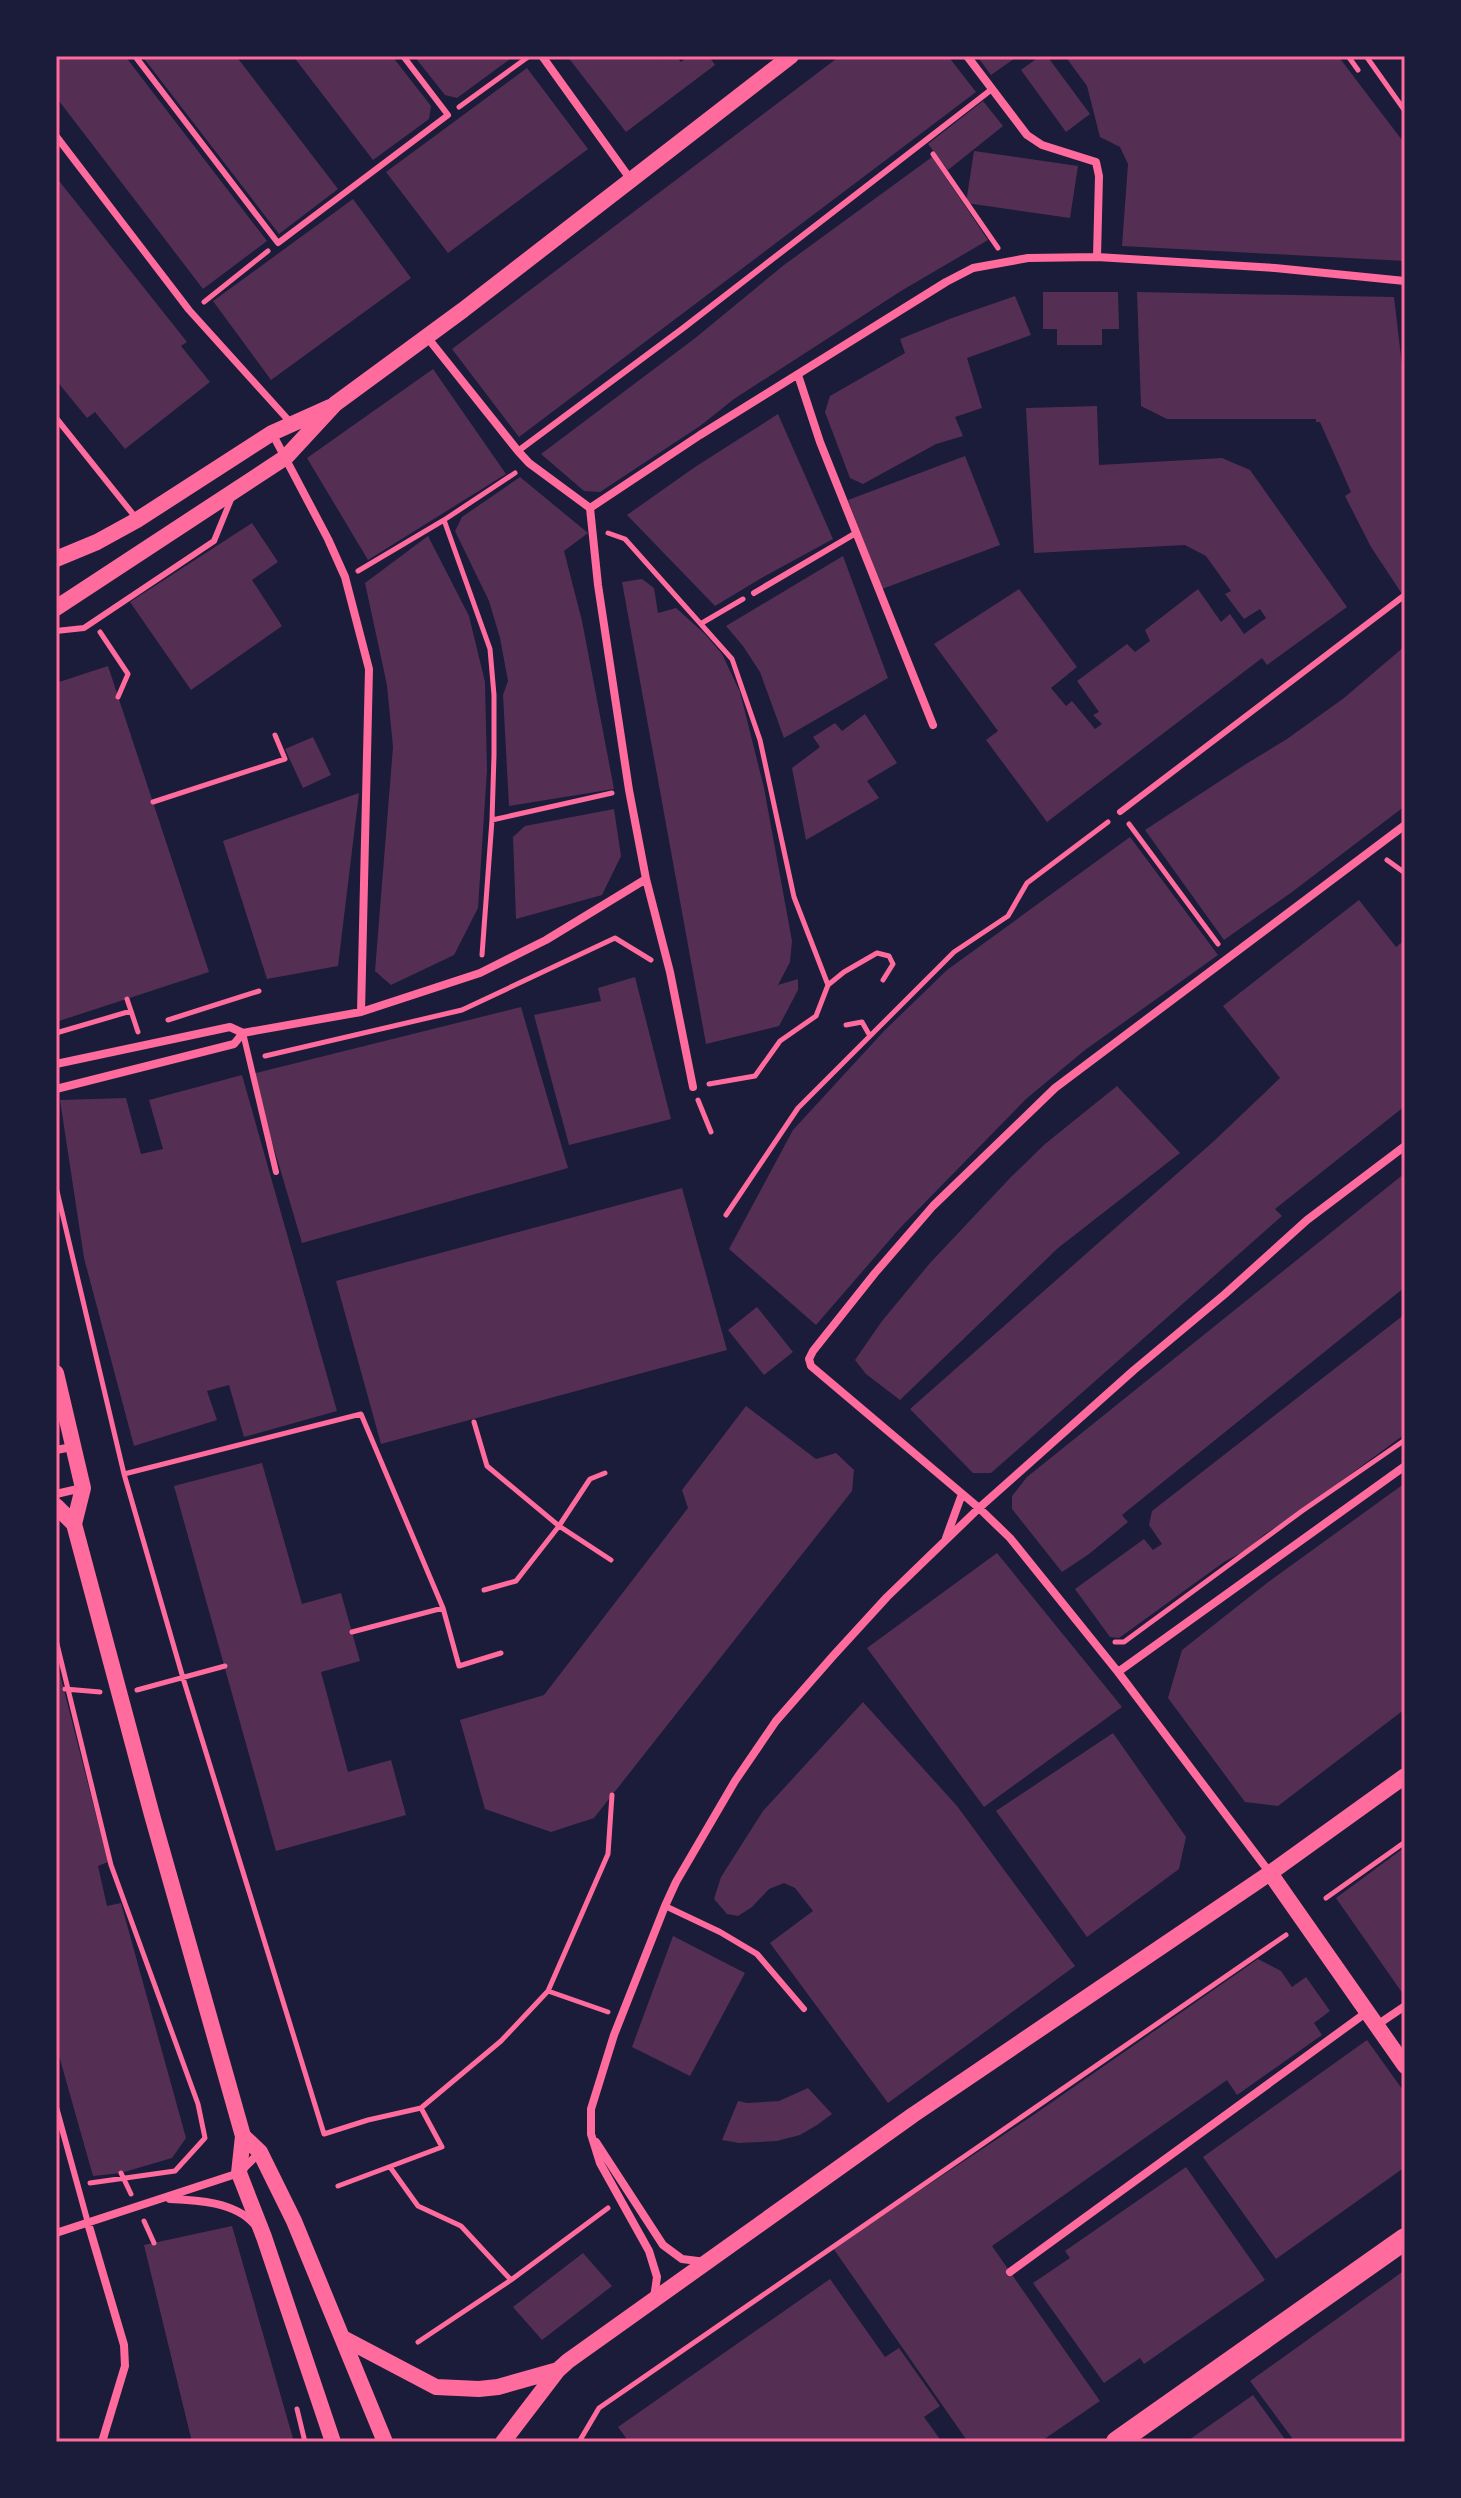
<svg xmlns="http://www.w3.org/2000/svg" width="1461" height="2498" font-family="'Zilla Slab',serif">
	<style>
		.building { fill: #542f53 }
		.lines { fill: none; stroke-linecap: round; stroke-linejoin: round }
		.path { stroke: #ff6b9d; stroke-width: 5 }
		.service { stroke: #ff6b9d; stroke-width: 6 }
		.pedestrian { stroke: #ff6b9d; stroke-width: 7 }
		.minor { stroke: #ff6b9d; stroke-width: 8 }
		.secondary { stroke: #ff6b9d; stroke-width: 16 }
		.trunk { stroke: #ff6b9d; stroke-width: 22 }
		.neatline { fill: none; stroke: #ff6b9d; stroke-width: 3 }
	</style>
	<rect width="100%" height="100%" fill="#1b1b3a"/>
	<path class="building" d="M 56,56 L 125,56 L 267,241 L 203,289 L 56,97 Z
		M 142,56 L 236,56 L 338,189 L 279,234 Z
		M 293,56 L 392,56 L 431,106 L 429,119 L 373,160 Z
		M 414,56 L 514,56 L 457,98 L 445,95 Z
		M 567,56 L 658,56 L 661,60 L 666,56 L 676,56 L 681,62 L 688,56 L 709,56 L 715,65 L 626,132 Z
		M 840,56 L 948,56 L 976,92 L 519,437 L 452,349 Z
		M 977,56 L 1018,56 L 991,75 Z
		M 1040,56 L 1047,56 L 1090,114 L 1066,132 L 1021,70 Z
		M 1065,56 L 1338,56 L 1405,144 L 1405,261 L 1122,246 L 1128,164 L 1120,147 L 1100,137 L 1087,86 Z
		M 527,68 L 588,149 L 448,253 L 386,172 Z
		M 983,101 L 1003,126 L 948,170 L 928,144 Z
		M 974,151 L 1078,166 L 1070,218 L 966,203 Z
		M 932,157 L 988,240 L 901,291 L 734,399 L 700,426 L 600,492 L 584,491 L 541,454 L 694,339 L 784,265 Z
		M 56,177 L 187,342 L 181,346 L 210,382 L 125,449 L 95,412 L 87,418 L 56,380 Z
		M 353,199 L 411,278 L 271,380 L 213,301 Z
		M 1043,292 L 1118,292 L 1119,329 L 1102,329 L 1102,345 L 1057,345 L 1057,329 L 1043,329 Z
		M 1137,292 L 1394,297 L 1405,391 L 1405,592 L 1402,594 L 1371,547 L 1345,496 L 1351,492 L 1320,422 L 1316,422 L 1316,419 L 1167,419 L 1141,406 Z
		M 1015,296 L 1031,335 L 967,358 L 982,408 L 955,417 L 963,436 L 936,444 L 863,484 L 850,478 L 825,412 L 830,396 L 905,353 L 900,339 L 952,318 Z
		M 433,369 L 506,474 L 368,560 L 307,458 Z
		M 1097,406 L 1099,465 L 1222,458 L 1250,470 L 1347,607 L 1267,665 L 1262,658 L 1047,822 L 986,740 L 998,731 L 934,644 L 1019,589 L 1077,667 L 1051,688 L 1066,706 L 1072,701 L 1095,729 L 1102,724 L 1093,715 L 1099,712 L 1077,681 L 1127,644 L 1135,652 L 1150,641 L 1145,630 L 1198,589 L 1221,622 L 1230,614 L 1244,634 L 1266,618 L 1260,609 L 1244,619 L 1225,594 L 1231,591 L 1206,556 L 1185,545 L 1034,553 L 1026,408 Z
		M 778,414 L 833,539 L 765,576 L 715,606 L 627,515 L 695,467 Z
		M 965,456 L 1000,545 L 882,589 L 848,500 Z
		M 520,477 L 588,533 L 564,551 L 582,621 L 614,789 L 509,806 L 503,695 L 508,681 L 500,638 L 489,601 L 455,531 L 462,517 Z
		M 252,523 L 278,562 L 252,580 L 282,626 L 191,690 L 130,602 Z
		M 428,536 L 469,616 L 485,682 L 487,770 L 478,908 L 454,955 L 391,985 L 375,971 L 393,747 L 387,685 L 365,583 Z
		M 843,556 L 888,678 L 784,738 L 760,672 L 743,646 L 726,626 Z
		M 642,579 L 654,588 L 658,613 L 676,608 L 705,634 L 722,654 L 740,692 L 764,788 L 792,941 L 790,962 L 778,985 L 798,979 L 798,990 L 779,1026 L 706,1044 L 622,582 Z
		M 1405,646 L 1405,806 L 1292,892 L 1224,940 L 1145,830 L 1246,764 L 1287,739 L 1344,698 Z
		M 108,666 L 209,972 L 56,1022 L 56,683 Z
		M 865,714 L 897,763 L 867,781 L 879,798 L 806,840 L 792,768 L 820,747 L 813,737 L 835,723 L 842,731 Z
		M 313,737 L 331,775 L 303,788 L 285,749 Z
		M 359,793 L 338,966 L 267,979 L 223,841 Z
		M 614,809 L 621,856 L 602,895 L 516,919 L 513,837 L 525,826 Z
		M 1130,837 L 1218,955 L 1085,1050 L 1026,1099 L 900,1228 L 816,1325 L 729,1249 L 793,1130 L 884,1031 L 947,970 Z
		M 1359,900 L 1396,947 L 1405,940 L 1405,1106 L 1275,1209 L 1282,1216 L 991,1473 L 973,1473 L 910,1409 L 1214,1141 L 1280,1078 L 1223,1006 Z
		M 635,977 L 671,1119 L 569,1145 L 534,1015 L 601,1001 L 598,988 Z
		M 521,1007 L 568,1168 L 302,1243 L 252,1074 Z
		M 242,1075 L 337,1411 L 244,1437 L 229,1385 L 207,1391 L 217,1420 L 134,1446 L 84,1258 L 60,1100 L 126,1098 L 141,1154 L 163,1149 L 149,1100 Z
		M 1117,1086 L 1180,1153 L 1058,1248 L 900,1400 L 866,1374 L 855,1360 L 882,1321 L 930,1263 L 1011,1177 L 1045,1144 Z
		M 1405,1173 L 1405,1287 L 1122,1515 L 1128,1522 L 1089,1554 L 1062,1572 L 1012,1509 L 1012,1496 L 1027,1477 Z
		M 682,1188 L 727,1350 L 381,1444 L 336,1281 Z
		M 757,1307 L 793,1352 L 764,1375 L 728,1330 Z
		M 1405,1314 L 1405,1434 L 1306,1507 L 1265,1534 L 1246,1550 L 1224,1562 L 1119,1638 L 1110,1637 L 1075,1589 L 1144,1539 L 1153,1550 L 1162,1544 L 1149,1525 L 1152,1511 Z
		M 746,1406 L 816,1459 L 836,1453 L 854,1470 L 852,1491 L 594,1818 L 551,1832 L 485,1809 L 460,1720 L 544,1695 L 688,1508 L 682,1490 Z
		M 262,1463 L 302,1604 L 341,1593 L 360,1661 L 321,1672 L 348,1772 L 391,1760 L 406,1815 L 276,1851 L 174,1486 Z
		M 1405,1483 L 1405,1709 L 1278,1806 L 1245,1802 L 1168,1698 L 1182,1650 L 1267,1583 Z
		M 997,1553 L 1122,1707 L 984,1807 L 867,1648 Z
		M 56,1659 L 108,1862 L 98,1866 L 107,1906 L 121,1903 L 186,2138 L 172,2158 L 121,2173 L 93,2176 L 56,2045 Z
		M 863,1702 L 957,1806 L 1075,1966 L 888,2103 L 770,1943 L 813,1911 L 795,1888 L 784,1883 L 769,1889 L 752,1907 L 738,1916 L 727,1914 L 714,1899 L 721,1877 L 763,1811 Z
		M 1113,1733 L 1186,1837 L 1179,1869 L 1087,1937 L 996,1811 Z
		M 1405,1847 L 1405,1992 L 1403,1994 L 1336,1898 Z
		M 673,1936 L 745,1973 L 690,2076 L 632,2047 Z
		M 1258,1959 L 1281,1971 L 1292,1987 L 1306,1977 L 1330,2011 L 1314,2023 L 1322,2035 L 1237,2095 L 1227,2080 L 992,2246 L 1100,2401 L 1040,2442 L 968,2442 L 833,2248 L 1032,2116 Z
		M 1367,2040 L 1405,2093 L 1405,2167 L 1276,2259 L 1203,2157 Z
		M 808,2088 L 832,2114 L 817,2125 L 800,2135 L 777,2141 L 739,2143 L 722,2140 L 738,2101 L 747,2103 L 779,2101 Z
		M 1186,2167 L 1265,2280 L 1144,2364 L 1140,2358 L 1104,2383 L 1033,2283 L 1070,2258 L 1065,2251 Z
		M 232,2226 L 294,2442 L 192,2442 L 144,2245 Z
		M 583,2253 L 612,2286 L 542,2340 L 513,2307 Z
		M 1405,2270 L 1405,2442 L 1295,2442 L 1250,2381 Z
		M 830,2279 L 885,2357 L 899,2348 L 940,2406 L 924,2417 L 942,2442 L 629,2442 L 618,2427 Z
		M 1253,2395 L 1287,2442 L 1186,2442 Z"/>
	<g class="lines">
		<path class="path" d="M 1348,56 L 1358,70
			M 1366,56 L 1405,111
			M 459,107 L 528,57
			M 933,154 L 998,248
			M 204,302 L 268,251
			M 444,520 L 490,649 L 494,695 L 494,755 L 492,820 L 482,955
			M 608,533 L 625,539 L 732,659 L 760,740 L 794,897 L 828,985 L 844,972 L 877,953 L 889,956 L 893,964 L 883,980
			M 358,571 L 444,520 L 515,473
			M 702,623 L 743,599
			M 100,632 L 128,674 L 118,697
			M 153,802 L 285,759 L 275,735
			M 492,820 L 612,793
			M 1129,824 L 1218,944
			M 1387,860 L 1405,873
			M 127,999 L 138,1032
			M 168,1020 L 259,991
			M 846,1025 L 862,1022 L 870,1036
			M 56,1033 L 131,1011
			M 265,1056 L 462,1010 L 615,938 L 651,960
			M 709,1084 L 755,1076 L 780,1041 L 816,1016 L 828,985
			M 698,1100 L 711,1132
			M 56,1187 L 124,1474 L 361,1414 L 443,1608 L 459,1666 L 501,1653
			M 726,1215 L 798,1108 L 954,952 L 1008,916 L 1027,883 L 1108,822
			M 474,1422 L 487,1466 L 559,1526 L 516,1581 L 484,1590
			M 605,1473 L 590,1479 L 559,1526 L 611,1560
			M 124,1474 L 183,1678 L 324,2134 L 368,2120 L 421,2108 L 501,2041 L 548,1991 L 608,1854 L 612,1795
			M 352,1632 L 443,1608
			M 56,1640 L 111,1865 L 198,2104 L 205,2138 L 175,2171 L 90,2183
			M 1115,1642 L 1124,1642 L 1302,1511 L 1405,1440
			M 65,1689 L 100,1692
			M 137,1690 L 225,1666
			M 1326,1898 L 1405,1842
			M 548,1991 L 608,2012
			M 390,2167 L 418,2206 L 461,2226 L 511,2280 L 418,2342
			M 121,2173 L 131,2194
			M 338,2186 L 442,2147 L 421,2108
			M 144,2221 L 154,2243
			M 511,2280 L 608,2208
			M 297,2409 L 305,2442
			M 579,2442 L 599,2408 L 1286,1935"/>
		<path class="service" d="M 135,56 L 278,243 L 448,115 L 403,56
			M 56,418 L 136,518
			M 518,451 L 682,329 L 992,89
			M 754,593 L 856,533
			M 56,631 L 84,628 L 214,541 L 232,497
			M 1120,812 L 1405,595
			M 243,1033 L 276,1172
			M 665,1906 L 720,1932 L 757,1954 L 804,2009
			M 56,2107 L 88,2223"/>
		<path class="pedestrian" d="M 56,136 L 189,310 L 291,423"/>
		<path class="minor" d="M 542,56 L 631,180
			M 967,56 L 1027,135 L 1042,145 L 1096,162 L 1099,176 L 1097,257
			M 427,337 L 518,451 L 529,463 L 590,508
			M 798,375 L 820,442 L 933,725
			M 272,433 L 328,539 L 345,577 L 369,669 L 361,1012
			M 590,508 L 700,435 L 946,282 L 973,268 L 1028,258 L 1097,257 L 1275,268 L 1405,281
			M 590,508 L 598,585 L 629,790 L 646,879 L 670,972 L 693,1087
			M 56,1064 L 230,1027 L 243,1033 L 361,1012 L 480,973 L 546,940 L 646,879
			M 56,1089 L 234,1044 L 243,1033
			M 56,1450 L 72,1447
			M 56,1494 L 82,1488
			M 946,1538 L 962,1494
			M 1118,1672 L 1405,1466
			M 1270,1873 L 1118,1672 L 1010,1538 L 979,1508 L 811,1366 L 809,1359 L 813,1351 L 875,1273 L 933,1206 L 1055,1088 L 1405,825
			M 1377,2025 L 1405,2006
			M 596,2142 L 663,2245 L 682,2259 L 706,2262
			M 170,2199 C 197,2200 235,2202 254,2224
			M 88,2223 L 124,2345 L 125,2366 L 102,2442
			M 56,2233 L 239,2173 L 260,2152
			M 1010,2272 L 1367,2012
			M 654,2298 L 657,2277 L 649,2251 L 600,2163 L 591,2134 L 591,2109 L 614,2035 L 665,1906 L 676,1882 L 735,1781 L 776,1721 L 833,1656 L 887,1597 L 979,1508 L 1134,1370 L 1225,1294 L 1307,1220 L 1405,1146"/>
		<path class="secondary" d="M 56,559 L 97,542 L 137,520 L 272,433 L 330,407
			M 56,608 L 286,457 L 335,404 L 463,310 L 791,56
			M 56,1373 L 83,1488 L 74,1524 L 152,1815 L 243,2136 L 239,2173 L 264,2237 L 333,2442
			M 56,1506 L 74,1524
			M 1270,1873 L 1405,2066
			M 243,2136 L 260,2152 L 294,2221 L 385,2442
			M 343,2338 L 436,2387 L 479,2389 L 498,2387 L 558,2370
			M 503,2442 L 558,2370 L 568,2361 L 913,2115 L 1270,1873 L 1405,1776"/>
		<path class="trunk" d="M 1117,2442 L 1405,2239"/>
	</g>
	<rect width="1461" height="2498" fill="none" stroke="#1b1b3a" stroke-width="116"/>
	<rect x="58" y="58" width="1345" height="2382" class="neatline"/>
</svg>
